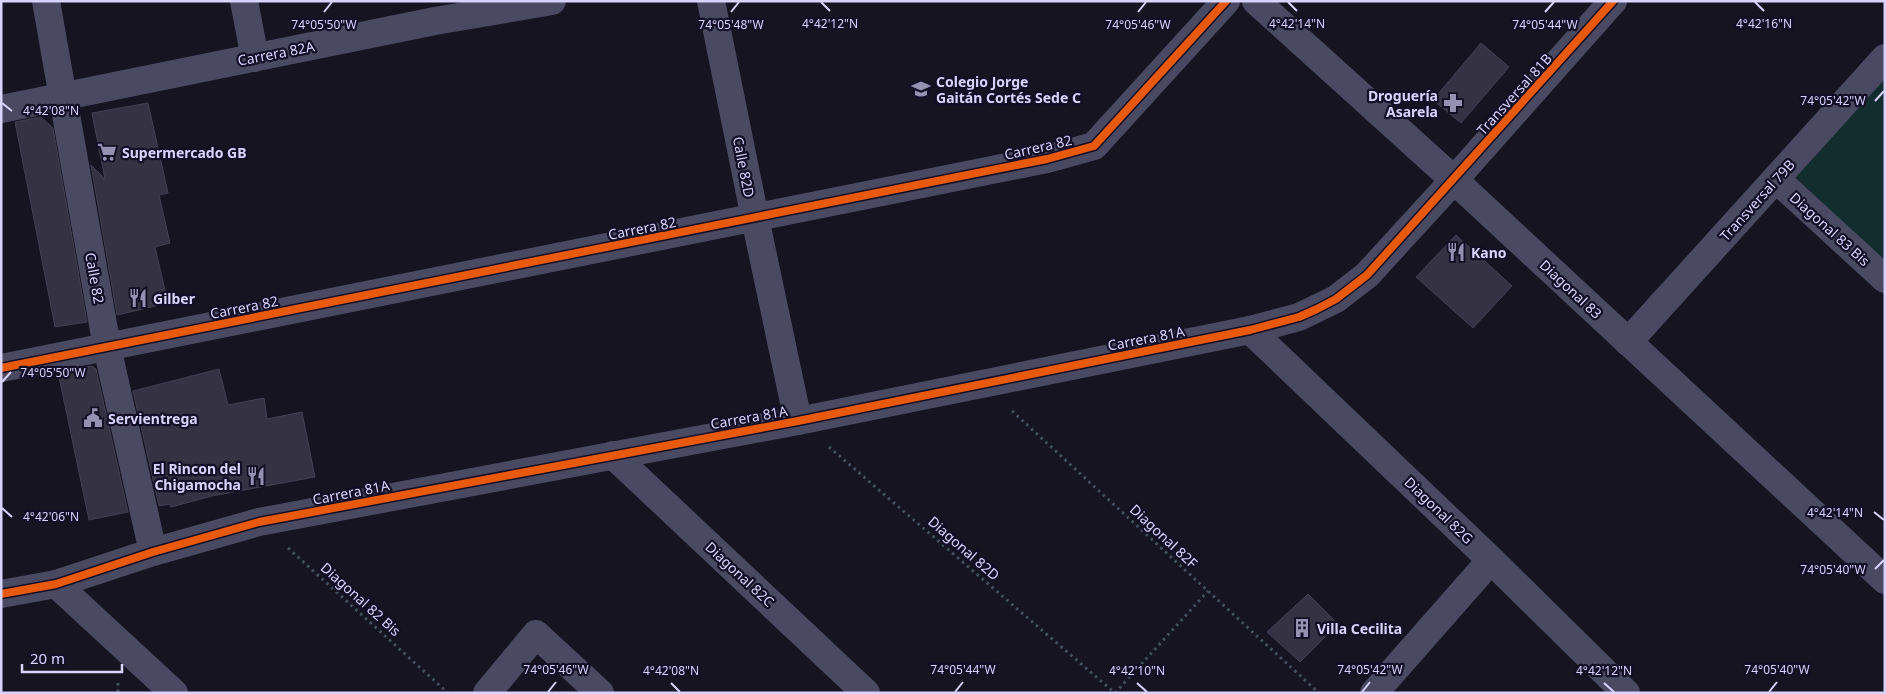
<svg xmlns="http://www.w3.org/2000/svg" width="1886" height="694" font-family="'Noto Sans',sans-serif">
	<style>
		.green { fill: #132c2d }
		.building { fill: #343243; stroke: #433f54 }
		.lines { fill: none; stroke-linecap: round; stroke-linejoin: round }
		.path { stroke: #44505f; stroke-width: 3; stroke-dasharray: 2.5 4; stroke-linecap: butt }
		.minor { stroke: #4a4962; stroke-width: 28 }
		.tertiary { stroke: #4a4962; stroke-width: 28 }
		.cycleway-casing { stroke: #130f26; stroke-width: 11 }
		.cycleway { stroke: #e8590c; stroke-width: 8 }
		.ticks { fill: none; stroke: #d9d4ff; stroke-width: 2 }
		.labels { text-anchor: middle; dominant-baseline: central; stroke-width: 4.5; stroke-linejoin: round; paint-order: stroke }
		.street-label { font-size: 14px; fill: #d9d4ff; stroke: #130f26 }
		.poi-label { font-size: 14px; font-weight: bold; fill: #d9d4ff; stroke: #130f26; text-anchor: start }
		.ticks-label { font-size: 12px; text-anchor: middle; fill: #d9d4ff; stroke: #130f26; stroke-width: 4.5; stroke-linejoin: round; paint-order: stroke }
	</style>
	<rect width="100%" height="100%" fill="#161421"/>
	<path class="green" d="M 1885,58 L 1885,279 L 1776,179 Z"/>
	<path class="building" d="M 1481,43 L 1509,67 L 1461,123 L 1433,100 Z
		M 148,103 L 168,193 L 159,195 L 170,243 L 155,247 L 168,303 L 117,315 L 91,165 L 105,179 L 92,113 Z
		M 41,117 L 53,128 L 87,322 L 55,327 L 15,122 Z
		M 1456,235 L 1512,286 L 1473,328 L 1416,277 Z
		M 92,366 L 96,369 L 128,512 L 89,520 L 58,372 Z
		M 219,369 L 228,405 L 264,398 L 267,419 L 302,412 L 315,477 L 212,496 L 171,507 L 170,504 L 159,506 L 133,391 Z
		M 1308,594 L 1338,624 L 1300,662 L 1267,632 Z"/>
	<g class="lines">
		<path class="path" d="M 1012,411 L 1319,693
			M 829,447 L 1115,693
			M 288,548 L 448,693
			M 118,683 L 118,693
			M 1115,693 L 1208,591"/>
		<path class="minor" d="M 46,1 L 107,347 L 153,552
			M 244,1 L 255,58
			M 711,1 L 755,218 L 798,421
			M 1,109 L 435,21 L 552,1
			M 1776,179 L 1885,279
			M 1454,180 L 1613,1
			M 1250,330 L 1491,560 L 1626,693
			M 1628,342 L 1885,58
			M 1,368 L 1047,159 L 1094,146 L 1226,1
			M 613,455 L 866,693
			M 56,584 L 174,693
			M 487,693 L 536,634 L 600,693
			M 1374,693 L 1491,560"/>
		<path class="tertiary" d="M 1256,1 L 1454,180 L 1885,580
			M 1,594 L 56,584 L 153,552 L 259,522 L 798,421 L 1250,330 L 1299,317 L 1336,299 L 1367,275 L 1454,180"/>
		<g class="cycleway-casing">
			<path id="cycleway" d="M 1,368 L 1047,159 L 1094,146 L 1226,1
				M 1,594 L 56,584 L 153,552 L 259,522 L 798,421 L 1250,330 L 1299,317 L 1317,309 L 1336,299 L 1367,275 L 1613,1"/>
		</g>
		<use href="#cycleway" class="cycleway"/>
	</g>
	<path class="ticks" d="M 821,2 L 830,11M 1288,2 L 1297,11M 1755,2 L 1764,11M 324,12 L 332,2M 731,12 L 739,2M 1138,12 L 1146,2M 1545,12 L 1554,2M 1875,101 L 1884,91M 2,103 L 12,111M 2,382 L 11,372M 2,508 L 12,517M 1874,512 L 1884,520M 1875,569 L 1884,560M 671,683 L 680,692M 1137,683 L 1147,692M 1604,683 L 1614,692M 548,692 L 556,682M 955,692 L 963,682M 1362,692 L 1370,682M 1769,692 L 1777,682"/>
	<defs>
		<g id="school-bare" transform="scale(1.5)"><path d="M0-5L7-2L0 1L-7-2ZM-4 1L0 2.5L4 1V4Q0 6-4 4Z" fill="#9591b1" stroke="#130f26" stroke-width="2.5" paint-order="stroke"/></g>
		<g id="pharmacy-bare" transform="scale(1.5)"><path d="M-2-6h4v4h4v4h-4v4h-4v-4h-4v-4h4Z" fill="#9591b1" stroke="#130f26" stroke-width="2.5" paint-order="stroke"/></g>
		<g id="supermarket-bare" transform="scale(1.5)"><path d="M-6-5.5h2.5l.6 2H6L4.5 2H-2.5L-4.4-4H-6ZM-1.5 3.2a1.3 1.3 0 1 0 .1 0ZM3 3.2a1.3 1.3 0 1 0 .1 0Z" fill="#9591b1" stroke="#130f26" stroke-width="2.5" paint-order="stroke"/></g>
		<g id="restaurant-bare" transform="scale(1.5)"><path d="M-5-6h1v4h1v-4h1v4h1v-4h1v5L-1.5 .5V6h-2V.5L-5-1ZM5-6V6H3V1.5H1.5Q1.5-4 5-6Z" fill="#9591b1" stroke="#130f26" stroke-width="2.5" paint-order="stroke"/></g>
		<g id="civic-bare" transform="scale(1.5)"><path d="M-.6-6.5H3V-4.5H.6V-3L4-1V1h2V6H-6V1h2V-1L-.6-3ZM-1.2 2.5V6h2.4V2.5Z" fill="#9591b1" stroke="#130f26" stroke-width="2.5" paint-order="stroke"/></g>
		<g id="building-bare" transform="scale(1.5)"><path d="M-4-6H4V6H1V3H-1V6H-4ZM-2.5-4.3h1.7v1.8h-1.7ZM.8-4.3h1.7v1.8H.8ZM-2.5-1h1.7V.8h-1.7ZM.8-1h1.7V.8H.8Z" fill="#9591b1" stroke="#130f26" stroke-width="2.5" paint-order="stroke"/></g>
	</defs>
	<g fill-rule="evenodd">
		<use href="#school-bare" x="921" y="89"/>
		<use href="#pharmacy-bare" x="1453" y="103"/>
		<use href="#supermarket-bare" x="107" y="152"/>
		<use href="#restaurant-bare" x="1456" y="252"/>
		<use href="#restaurant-bare" x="138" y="298"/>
		<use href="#civic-bare" x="93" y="418"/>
		<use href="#restaurant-bare" x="256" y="476"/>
		<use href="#building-bare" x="1302" y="628"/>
	</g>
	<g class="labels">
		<g class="street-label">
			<text transform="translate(276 53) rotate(-11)">Carrera 82A</text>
			<text transform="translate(1514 94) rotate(-48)">Transversal 81B</text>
			<text transform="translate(1038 147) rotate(-13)">Carrera 82</text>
			<text transform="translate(744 167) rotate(79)">Calle 82D</text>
			<text transform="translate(1757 200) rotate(-48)">Transversal 79B</text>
			<text transform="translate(642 228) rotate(-11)">Carrera 82</text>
			<text transform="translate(1830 229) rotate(42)">Diagonal 83 Bis</text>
			<text transform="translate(95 278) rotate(80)">Calle 82</text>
			<text transform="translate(1571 289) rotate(43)">Diagonal 83</text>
			<text transform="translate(244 307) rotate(-11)">Carrera 82</text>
			<text transform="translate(1146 338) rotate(-11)">Carrera 81A</text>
			<text transform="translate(749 417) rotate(-10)">Carrera 81A</text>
			<text transform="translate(351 492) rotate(-11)">Carrera 81A</text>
			<text transform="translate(1439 510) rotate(44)">Diagonal 82G</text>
			<text transform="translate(1164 536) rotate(43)">Diagonal 82F</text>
			<text transform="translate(964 548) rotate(41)">Diagonal 82D</text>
			<text transform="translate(740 574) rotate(43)">Diagonal 82C</text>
			<text transform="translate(361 599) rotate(42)">Diagonal 82 Bis</text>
		</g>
		<g class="poi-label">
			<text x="936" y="81">Colegio Jorge<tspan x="936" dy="16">Gaitán Cortés Sede C</tspan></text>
			<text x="1438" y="95" text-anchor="end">Droguería<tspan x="1438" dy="16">Asarela</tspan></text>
			<text x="122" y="152">Supermercado GB</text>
			<text x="1471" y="252">Kano</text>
			<text x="153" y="298">Gilber</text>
			<text x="108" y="418">Servientrega</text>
			<text x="241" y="468" text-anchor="end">El Rincon del<tspan x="241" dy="16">Chigamocha</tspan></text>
			<text x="1317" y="628">Villa Cecilita</text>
		</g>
	</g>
	<g class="ticks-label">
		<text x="830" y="28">4°42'12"N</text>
		<text x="1297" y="28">4°42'14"N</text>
		<text x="1764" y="28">4°42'16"N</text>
		<text x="324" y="29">74°05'50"W</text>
		<text x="731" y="29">74°05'48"W</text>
		<text x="1138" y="29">74°05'46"W</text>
		<text x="1545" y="29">74°05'44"W</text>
		<text x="1833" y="105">74°05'42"W</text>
		<text x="51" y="115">4°42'08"N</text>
		<text x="53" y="377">74°05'50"W</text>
		<text x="1835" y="517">4°42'14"N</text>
		<text x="51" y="521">4°42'06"N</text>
		<text x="1833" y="574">74°05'40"W</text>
		<text x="556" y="674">74°05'46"W</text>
		<text x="963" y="674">74°05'44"W</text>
		<text x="1370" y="674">74°05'42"W</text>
		<text x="1777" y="674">74°05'40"W</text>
		<text x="671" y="675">4°42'08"N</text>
		<text x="1137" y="675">4°42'10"N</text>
		<text x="1604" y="675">4°42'12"N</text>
	</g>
	<rect width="1886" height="694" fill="none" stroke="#d9d4ff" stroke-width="5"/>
	<path d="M22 664v8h100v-8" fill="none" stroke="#d9d4ff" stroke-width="2.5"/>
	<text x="30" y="664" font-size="15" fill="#d9d4ff" stroke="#130f26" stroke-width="4" paint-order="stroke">20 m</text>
</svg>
